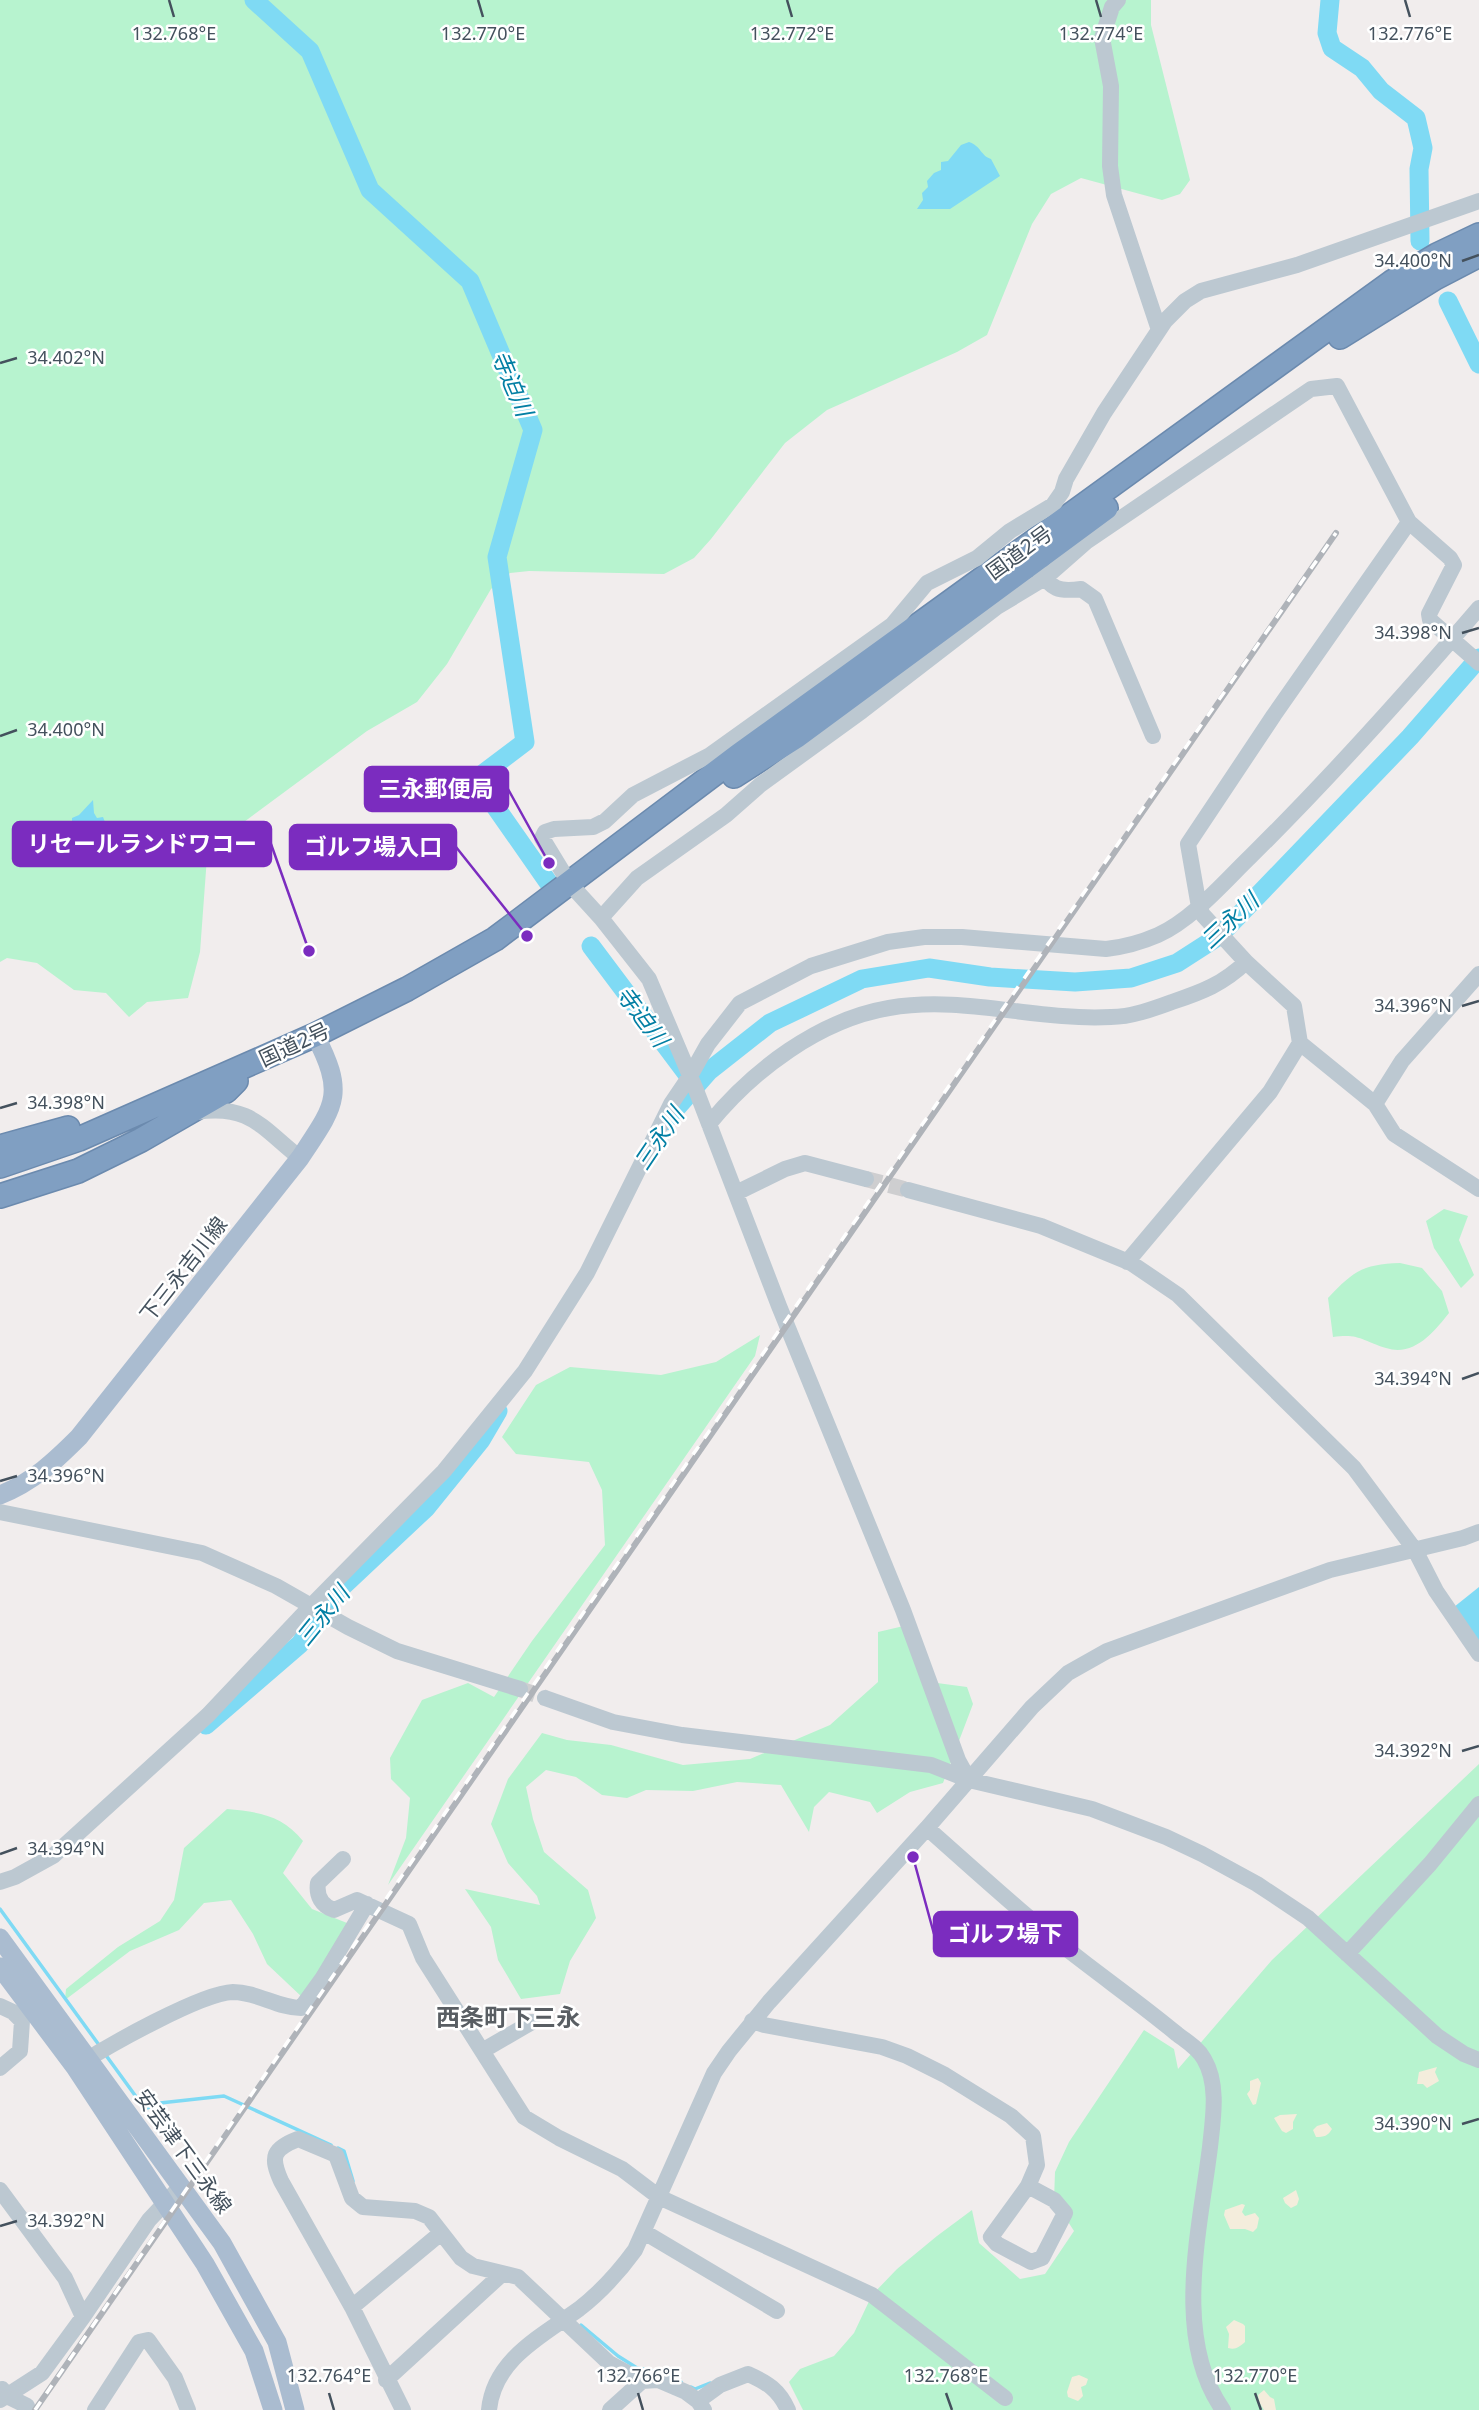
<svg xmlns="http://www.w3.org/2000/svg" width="1479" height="2410" font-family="'Noto Sans','Noto Sans JP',sans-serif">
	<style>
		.green { fill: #b7f3cf }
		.sand { fill: #f4eddc }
		.water { fill: #7fdaf4 }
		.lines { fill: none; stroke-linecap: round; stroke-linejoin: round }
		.stream { stroke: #7fdaf4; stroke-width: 3.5 }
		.river { stroke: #7fdaf4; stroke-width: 19 }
		.minor-tunnel { stroke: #ceced0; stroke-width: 16; stroke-dasharray: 16 8; stroke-linecap: butt }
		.highway-casing { stroke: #6b8aae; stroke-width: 26 }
		.minor { stroke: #bcc8d1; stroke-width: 16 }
		.major { stroke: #aabcd0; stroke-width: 19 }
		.highway { stroke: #809fc2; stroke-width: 23 }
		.rail-casing { stroke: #afb3b9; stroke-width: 6 }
		.rail { stroke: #fff; stroke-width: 3.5; stroke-dasharray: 10; stroke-linecap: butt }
		.ticks { fill: none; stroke: #44515d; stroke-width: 2.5 }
		.labels { text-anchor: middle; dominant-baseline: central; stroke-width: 5; stroke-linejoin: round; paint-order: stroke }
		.street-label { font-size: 21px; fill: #44515d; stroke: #fff }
		.water-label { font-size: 23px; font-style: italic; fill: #027fa4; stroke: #fff }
		.quarter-label { font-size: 24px; font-weight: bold; fill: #595e63; stroke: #fff }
		.ticks-label { font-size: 18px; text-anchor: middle; fill: #44515d; stroke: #fff; stroke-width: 5; stroke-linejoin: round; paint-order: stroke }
		.leader { fill: none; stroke: #7b2cbf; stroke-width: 2.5 }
		.callout-dot { fill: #7b2cbf; stroke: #fff; stroke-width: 2.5 }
		.callout { fill: #7b2cbf; stroke: #7b2cbf; stroke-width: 2.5 }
		.callout-label { font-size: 23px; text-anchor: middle; font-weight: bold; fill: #fff }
	</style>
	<rect width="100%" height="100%" fill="#f1eded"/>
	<path class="green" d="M 0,0 L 1151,0 L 1151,25 L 1190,180 L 1180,194 L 1162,200 L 1081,178 L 1051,194 L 1032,224 L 987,335 L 957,352 L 827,410 L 785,443 L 711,539 L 694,558 L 664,574 L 529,571 L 510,573 L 491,589 L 447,664 L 417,702 L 367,731 L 244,822 L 207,857 L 200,952 L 188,998 L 147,1002 L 129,1017 L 106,993 L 74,990 L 37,963 L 7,958 L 0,962 Z
		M 1444,1209 L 1468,1216 L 1459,1240 L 1474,1275 L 1461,1288 L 1434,1248 L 1426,1221 Z
		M 1400,1263 L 1422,1268 L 1442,1291 L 1449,1313 C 1434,1332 1414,1357 1386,1348 C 1363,1341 1359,1333 1333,1337 L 1328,1298 C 1353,1271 1364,1264 1400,1263 Z
		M 760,1335 L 755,1356 L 388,1885 L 406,1838 L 410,1798 L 391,1779 L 390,1758 L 422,1700 L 468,1683 L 494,1697 L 532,1641 L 605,1545 L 602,1490 L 589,1462 L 516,1454 L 502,1437 L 536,1385 L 570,1367 L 661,1375 L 716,1362 Z
		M 908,1625 L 937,1683 L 967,1687 L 973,1704 L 943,1783 L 910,1792 L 877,1813 L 870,1802 L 829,1792 L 814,1807 L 809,1832 L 781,1785 L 737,1782 L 693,1791 L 646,1790 L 627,1798 L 602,1795 L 576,1777 L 546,1770 L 526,1787 L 533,1819 L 544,1852 L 588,1890 L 596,1918 L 570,1961 L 560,1994 L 521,1999 L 498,1960 L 491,1927 L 465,1889 L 540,1905 L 537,1896 L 508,1863 L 491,1824 L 508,1779 L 542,1733 L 567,1740 L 611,1745 L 683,1765 L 750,1759 L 830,1725 L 878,1682 L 878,1632 Z
		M 1479,1764 L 1479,2410 L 803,2410 L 789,2382 L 800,2369 L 834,2356 L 854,2333 L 872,2295 L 897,2269 L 937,2236 L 972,2210 L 979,2243 L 1020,2279 L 1045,2274 L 1074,2231 L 1054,2200 L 1055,2172 L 1069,2142 L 1144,2030 L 1174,2049 L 1178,2069 L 1272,1960 Z
		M 227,1809 C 259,1812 282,1815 303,1841 L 283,1873 L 312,1909 L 352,1925 L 303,1998 L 267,1964 L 253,1934 L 231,1900 L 204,1903 L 179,1930 L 130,1951 L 65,2000 L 66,1989 L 118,1947 L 160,1921 L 174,1900 L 184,1848 Z"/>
	<path class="sand" d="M 1437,2067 L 1435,2072 L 1439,2081 L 1427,2088 L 1423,2084 L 1417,2084 L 1419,2072 Z
		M 1258,2078 L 1261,2083 L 1256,2104 L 1253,2105 L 1247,2094 L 1250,2090 L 1250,2081 Z
		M 1297,2114 L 1293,2122 L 1293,2129 L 1286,2133 L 1282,2131 L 1274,2118 L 1280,2115 Z
		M 1327,2123 L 1332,2129 C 1328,2136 1324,2137 1316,2137 L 1313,2130 L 1317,2126 Z
		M 1296,2190 L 1299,2199 L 1297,2205 L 1291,2208 L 1285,2203 L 1283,2198 Z
		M 1242,2204 L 1245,2205 L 1242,2212 L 1245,2216 L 1255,2213 L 1259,2218 L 1257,2228 L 1253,2232 L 1245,2229 L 1230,2229 L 1224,2215 L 1225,2210 Z
		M 1234,2320 L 1243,2324 L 1245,2326 L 1245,2342 C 1239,2347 1236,2350 1228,2348 L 1229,2334 L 1226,2327 Z
		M 1079,2375 L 1088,2379 L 1086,2385 L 1081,2387 L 1083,2396 L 1078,2401 L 1068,2397 L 1067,2392 L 1072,2377 Z
		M 1264,2390 L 1270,2397 L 1274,2399 L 1276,2410 L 1264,2410 L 1259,2402 L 1258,2395 Z"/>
	<path class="water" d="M 969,142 C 981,146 981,156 991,159 L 1000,176 L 950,209 L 917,209 L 923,200 L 922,193 L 928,187 L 927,181 L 934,173 L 941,170 L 941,162 L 948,161 L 961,145 Z
		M 93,800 L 94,813 L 97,818 L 103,817 L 107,827 L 89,835 L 70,828 L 69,823 L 72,823 L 72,818 L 79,815 Z
		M 1479,1587 L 1479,1649 L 1449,1611 Z"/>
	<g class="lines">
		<path class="stream" d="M 0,1909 L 99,2045
			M 105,2054 L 145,2109 L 160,2103 L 224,2096 L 331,2145
			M 338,2148 L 344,2151 L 353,2181
			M 581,2325 L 618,2356 L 637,2368 L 665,2373 L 681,2382
			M 691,2387 L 695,2389 L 710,2383"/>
		<path class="river" d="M 254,0 L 310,51 L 370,190 L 470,281 L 533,430 L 497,557 L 525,742 L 476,779 L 548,882
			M 1330,0 L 1327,33 L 1332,48 L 1362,68 L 1381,91 L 1416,118 L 1423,148 L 1419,169 L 1420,241
			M 1448,301 L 1479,364
			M 591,946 L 687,1074
			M 665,1121 L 709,1071 L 770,1023 L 862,979 L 929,968 L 990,977 L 1075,982 L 1131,978 L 1177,963 L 1219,936 L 1410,737 L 1479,658
			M 206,1725 L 300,1644 L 328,1600 L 426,1508 L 481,1440 L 498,1411"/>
		<path class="minor-tunnel" d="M 866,1179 L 908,1190
			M 520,1689 L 545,1698"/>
		<g class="highway-casing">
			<path id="highway" d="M 1340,337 L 1435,278 L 1479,255
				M 734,776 L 797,736 L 1106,508
				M 0,1147 L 68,1128
				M 0,1166 L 79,1139 L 315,1035 L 407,989 L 495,939 L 739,755 L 1392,282 L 1437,255 L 1479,235
				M 0,1196 L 78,1171 L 141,1140 L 226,1091 L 236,1081"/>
		</g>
		<path class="minor" d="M 1118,0 L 1112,7 L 1102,38 L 1111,86 L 1110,166 L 1114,195 L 1159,330
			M 1409,522 L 1274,715 L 1188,844 L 1199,907 L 1203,915 L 1246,962 L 1294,1006 L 1300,1043 L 1375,1104 L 1394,1134 L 1479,1189
			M 1039,571 C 1053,589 1057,592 1081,589 L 1095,599 L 1153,736
			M 601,918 L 637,878 L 726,815 L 760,785 L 862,711 L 997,607 L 1045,578 L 1086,542 L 1311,389 L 1337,386 L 1409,522 L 1450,558 L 1454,565 L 1429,614 L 1430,620 L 1479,663
			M 1375,1104 L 1402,1061 L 1479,974
			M 196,1112 C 250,1104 261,1127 300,1158
			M 709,1124 C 753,1070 819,1020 889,1008 C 963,995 1036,1021 1111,1017 C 1131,1017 1153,1009 1172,1002 C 1202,992 1223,984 1246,962
			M 908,1190 L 1041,1226 L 1131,1263 L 1178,1295 L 1354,1468 L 1415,1550 L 1436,1591 L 1479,1654
			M 736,1193 L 785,1169 L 805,1163 L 866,1179
			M 1127,1262 L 1270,1092 L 1300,1043
			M 0,1512 L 202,1553 L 276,1586 L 348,1627 L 397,1651 L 520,1689
			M 545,1698 L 613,1722 L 682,1735 L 931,1765 L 969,1780 L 1092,1809 L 1166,1837 L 1202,1854 L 1257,1884 L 1308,1918 L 1437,2036 L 1464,2054 L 1479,2060
			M 969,1780 L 958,1760 L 903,1610 L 779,1306 L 696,1090 L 649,979 L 601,918 L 570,884 L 542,838 L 545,832 L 554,829 L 593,827 L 605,821 L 633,795 L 710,755 L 892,625 L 927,583 L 977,558 L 1010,531 L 1053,505 L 1062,492 L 1066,479 L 1104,413 L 1165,321 L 1185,301 L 1201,291 L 1297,265 L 1479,201
			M 927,1828 C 979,1874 1030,1921 1085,1963 C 1115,1986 1147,2009 1177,2034 C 1186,2041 1198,2048 1204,2059 C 1219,2084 1213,2119 1210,2147 C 1200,2229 1172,2338 1223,2410
			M 343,1859 L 318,1883 C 316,1896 322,1906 334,1910 L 357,1900 L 409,1924 L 423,1958 L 524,2117 L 559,2138 L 622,2169 L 659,2197 L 872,2295 L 1005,2398
			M 0,1882 L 15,1877 L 53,1856 L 208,1715 L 311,1606 L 444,1471 L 525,1371 L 587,1273 L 671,1104 L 690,1076 L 708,1044 L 740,1003 L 811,966 L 888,942 L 924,937 L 962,937 L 1106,949 C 1124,947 1142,942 1158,935 C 1193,919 1224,882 1251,856 C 1331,777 1406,693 1479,608
			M 1347,1954 L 1430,1864 L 1479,1804
			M 0,2006 L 13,2012 L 22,2021 L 20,2051 L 0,2068
			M 752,2021 L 764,2025 L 882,2047 L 907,2056 L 945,2075 L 1011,2116 L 1033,2136 L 1037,2165 L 1028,2186 L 1054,2200 L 1065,2213 L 1042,2258 L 1031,2262 L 997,2244 L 991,2237 L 1028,2186
			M 482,2051 L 532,2022
			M 78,2065 C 108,2046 201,1993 233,1992 C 257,1992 278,2008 301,2008 L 322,1979 L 367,1904
			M 0,2190 L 65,2278 L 83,2317
			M 644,2232 L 777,2311
			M 352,2307 L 441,2233
			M 386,2380 L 502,2274
			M 2,2389 L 7,2396 L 27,2406
			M 0,2400 L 42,2373 L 83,2317 L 149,2220 L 181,2186
			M 698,2401 L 720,2385 L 748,2374 C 768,2383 779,2390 788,2410
			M 95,2410 L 139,2342 L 148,2340 L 175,2378 L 188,2410
			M 403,2410 L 352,2307 L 281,2181 C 270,2156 273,2149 298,2139 L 336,2155 L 352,2198 L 363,2207 L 415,2211 L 429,2217 L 461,2258 L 473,2266 L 518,2277 L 609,2363 L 642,2381 L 658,2380 L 686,2392 L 698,2401 L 704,2410
			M 489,2410 C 494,2359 542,2336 579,2309 C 601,2292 619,2272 635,2250 L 714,2073 L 729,2051 L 769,2002 L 927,1828 L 1032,1707 L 1068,1673 L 1107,1651 L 1330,1570 L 1463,1538 L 1479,1532
			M 610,2410 L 642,2381"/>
		<path class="major" d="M 0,1495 C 33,1482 55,1461 79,1437 L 300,1158 C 335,1105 346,1095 315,1035
			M 0,1938 L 222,2243 L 277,2342 L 295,2410
			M 0,1967 L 75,2067 L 205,2264 L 254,2351 L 273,2410"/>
		<use href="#highway" class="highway"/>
		<g class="rail-casing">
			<path id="rail" d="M 35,2410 C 465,1782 898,1156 1336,533"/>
		</g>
		<use href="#rail" class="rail"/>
	</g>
	<path class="ticks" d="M 169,0 L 174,17M 478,0 L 483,17M 787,0 L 792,17M 1096,0 L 1101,17M 1405,0 L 1410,17M 1462,261 L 1479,255M 0,363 L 17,358M 1462,633 L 1479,628M 0,736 L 17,730M 1462,1006 L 1479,1001M 0,1108 L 17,1103M 1462,1379 L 1479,1373M 0,1481 L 17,1476M 1462,1751 L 1479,1746M 0,1854 L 17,1848M 1462,2124 L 1479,2119M 0,2226 L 17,2221M 329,2393 L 334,2410M 638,2393 L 643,2410M 946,2393 L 952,2410M 1255,2393 L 1261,2410"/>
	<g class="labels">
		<g class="street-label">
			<text transform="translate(1019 552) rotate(-36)">国道2号</text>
			<text transform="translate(294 1044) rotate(-25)">国道2号</text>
			<text transform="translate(183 1269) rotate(-52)">下三永吉川線</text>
			<text transform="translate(184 2151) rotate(54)">安芸津下三永線</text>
		</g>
		<g class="water-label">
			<text transform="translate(513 383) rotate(67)">寺迫川</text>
			<text transform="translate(1229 920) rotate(-43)">三永川</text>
			<text transform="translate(643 1016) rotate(53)">寺迫川</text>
			<text transform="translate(658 1138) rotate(-56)">三永川</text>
			<text transform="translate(322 1615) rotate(-51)">三永川</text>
		</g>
		<g class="quarter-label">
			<text x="508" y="2016">西条町下三永</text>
		</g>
	</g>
	<g class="ticks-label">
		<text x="174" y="40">132.768°E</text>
		<text x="483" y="40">132.770°E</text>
		<text x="792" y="40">132.772°E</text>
		<text x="1101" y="40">132.774°E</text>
		<text x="1410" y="40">132.776°E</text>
		<text x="1413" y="267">34.400°N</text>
		<text x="66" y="364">34.402°N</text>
		<text x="1413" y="639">34.398°N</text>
		<text x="66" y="736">34.400°N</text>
		<text x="1413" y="1012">34.396°N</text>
		<text x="66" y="1109">34.398°N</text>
		<text x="1413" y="1385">34.394°N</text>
		<text x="66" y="1482">34.396°N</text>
		<text x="1413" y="1757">34.392°N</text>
		<text x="66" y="1855">34.394°N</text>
		<text x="1413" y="2130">34.390°N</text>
		<text x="66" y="2227">34.392°N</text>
		<text x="329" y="2382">132.764°E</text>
		<text x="638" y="2382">132.766°E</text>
		<text x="946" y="2382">132.768°E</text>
		<text x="1255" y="2382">132.770°E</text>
	</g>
	<path class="leader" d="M549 863L508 789M309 951L271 844M527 936L456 847M913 1857L934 1934"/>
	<g class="callout-dot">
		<circle cx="549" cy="863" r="7"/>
		<circle cx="309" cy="951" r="7"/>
		<circle cx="527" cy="936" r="7"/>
		<circle cx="913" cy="1857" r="7"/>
	</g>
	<g class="callout">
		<rect x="365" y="767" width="143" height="44" rx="7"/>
		<rect x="13" y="822" width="258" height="44" rx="7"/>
		<rect x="290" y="825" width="166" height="44" rx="7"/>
		<rect x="934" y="1912" width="143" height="44" rx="7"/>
	</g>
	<g class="callout-label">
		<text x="436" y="797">三永郵便局</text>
		<text x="142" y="852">リセールランドワコー</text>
		<text x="373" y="855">ゴルフ場入口</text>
		<text x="1005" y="1942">ゴルフ場下</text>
	</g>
</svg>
